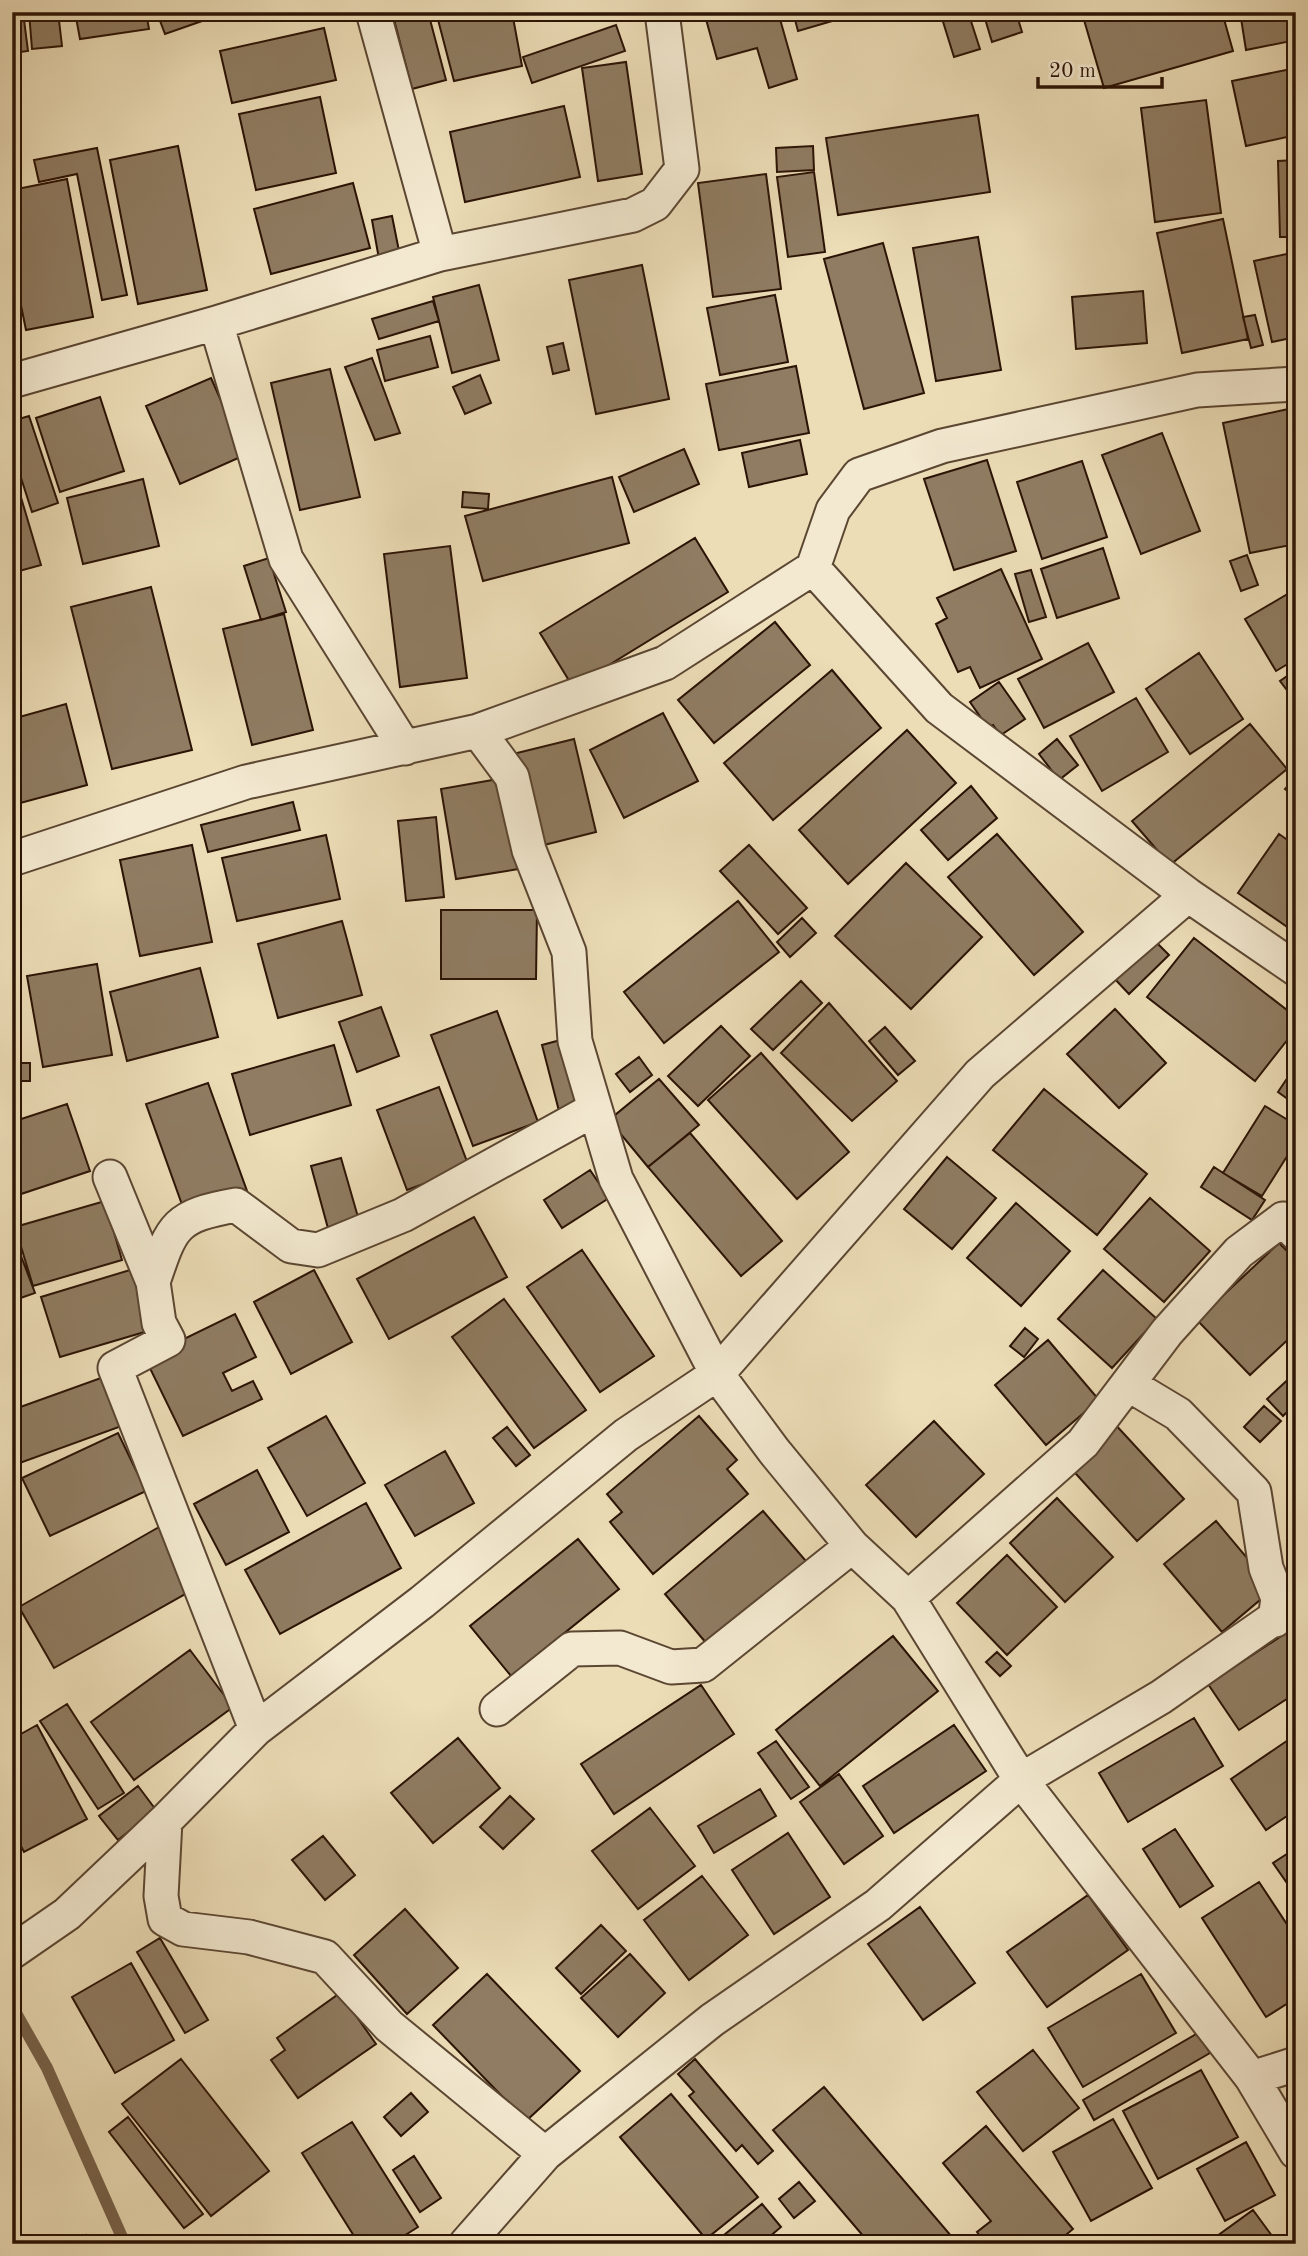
<svg xmlns="http://www.w3.org/2000/svg" width="1308" height="2256" font-family="'Old Standard TT',serif">
	<style>
		.lines { fill: none; stroke-linecap: round; stroke-linejoin: round }
		.stream { stroke: #77634b; stroke-width: 12 }
		.building { fill: #8f7c62; stroke: #2b1305; stroke-width: 2 }
		.street-casing { stroke: #5b4632; stroke-width: 37 }
		.street { stroke: #f3e9d0; stroke-width: 33 }
	</style>
	<rect width="100%" height="100%" fill="#ecddb7"/>
	<filter id="stains"><feTurbulence type="fractalNoise" baseFrequency=".00286" numOctaves="4"/><feColorMatrix values="0 0 0 0 .2 0 0 0 0 .09 0 0 0 0 .02 0 0 0 .5 -.17"/></filter>
	<radialGradient id="worn" r=".72"><stop offset=".6" stop-color="#630" stop-opacity="0"/><stop offset="1" stop-color="#630" stop-opacity=".3"/></radialGradient>
	<g class="lines">
		<path class="stream" d="M 12,2006 L 47,2068 L 125,2244"/>
	</g>
	<path class="building" d="M 12,12 L 23,12 L 28,51 L 12,53 Z
		M 29,12 L 58,12 L 62,46 L 32,49 Z
		M 75,12 L 146,12 L 149,29 L 80,39 Z
		M 175,12 L 200,12 L 202,21 L 165,34 L 159,18 Z
		M 392,12 L 428,12 L 446,80 L 412,89 Z
		M 436,12 L 512,12 L 522,66 L 454,81 Z
		M 704,12 L 778,12 L 797,79 L 769,88 L 757,48 L 717,59 Z
		M 793,12 L 863,12 L 798,31 Z
		M 940,12 L 968,12 L 980,49 L 954,57 Z
		M 983,12 L 1016,12 L 1022,32 L 992,42 Z
		M 1110,12 L 1222,12 L 1233,51 L 1104,88 L 1084,20 Z
		M 1240,12 L 1296,12 L 1296,40 L 1246,50 Z
		M 616,25 L 625,51 L 532,83 L 523,57 Z
		M 324,28 L 336,80 L 232,103 L 220,51 Z
		M 626,62 L 642,174 L 598,181 L 582,68 Z
		M 1296,68 L 1296,135 L 1246,146 L 1232,81 Z
		M 320,97 L 336,173 L 256,190 L 239,114 Z
		M 1206,100 L 1221,213 L 1155,222 L 1141,108 Z
		M 564,106 L 580,177 L 465,202 L 450,132 Z
		M 978,115 L 990,192 L 838,215 L 826,138 Z
		M 178,146 L 207,290 L 138,304 L 110,160 Z
		M 813,146 L 814,170 L 777,172 L 776,148 Z
		M 97,148 L 127,295 L 102,300 L 77,174 L 39,182 L 34,160 Z
		M 1296,160 L 1296,237 L 1280,237 L 1278,161 Z
		M 814,172 L 825,252 L 788,257 L 777,177 Z
		M 766,174 L 781,289 L 713,297 L 698,183 Z
		M 67,179 L 93,317 L 26,330 L 12,261 L 12,190 Z
		M 353,183 L 370,248 L 271,274 L 254,209 Z
		M 392,216 L 400,256 L 379,259 L 372,220 Z
		M 1223,219 L 1248,339 L 1182,353 L 1157,233 Z
		M 978,237 L 1001,370 L 936,381 L 913,248 Z
		M 883,243 L 924,393 L 864,409 L 824,259 Z
		M 1296,252 L 1296,337 L 1272,342 L 1254,261 Z
		M 642,265 L 669,399 L 596,414 L 569,280 Z
		M 479,285 L 499,360 L 452,373 L 433,297 Z
		M 1143,291 L 1147,343 L 1076,349 L 1072,297 Z
		M 775,295 L 788,362 L 720,375 L 707,308 Z
		M 433,301 L 439,321 L 379,339 L 372,319 Z
		M 1255,315 L 1263,345 L 1251,348 L 1243,317 Z
		M 430,336 L 438,367 L 385,381 L 377,350 Z
		M 563,343 L 569,370 L 553,374 L 547,347 Z
		M 372,358 L 400,433 L 375,440 L 345,367 Z
		M 796,366 L 809,433 L 719,450 L 706,384 Z
		M 330,369 L 360,497 L 300,510 L 271,383 Z
		M 480,375 L 491,403 L 465,414 L 453,387 Z
		M 211,378 L 245,455 L 180,484 L 146,406 Z
		M 100,397 L 124,471 L 60,492 L 36,418 Z
		M 1293,408 L 1296,422 L 1296,544 L 1250,553 L 1223,423 Z
		M 29,416 L 58,503 L 32,512 L 12,450 L 12,421 Z
		M 1162,433 L 1200,531 L 1141,554 L 1102,455 Z
		M 800,440 L 807,474 L 749,487 L 742,453 Z
		M 684,449 L 699,484 L 634,512 L 619,477 Z
		M 987,460 L 1016,551 L 954,570 L 924,479 Z
		M 1082,461 L 1107,537 L 1042,559 L 1017,482 Z
		M 12,467 L 41,565 L 12,573 Z
		M 612,477 L 629,543 L 483,581 L 465,516 Z
		M 143,479 L 159,546 L 83,564 L 67,498 Z
		M 463,492 L 489,494 L 488,509 L 462,507 Z
		M 695,538 L 728,592 L 573,687 L 540,633 Z
		M 450,546 L 467,678 L 400,687 L 384,554 Z
		M 1103,548 L 1119,598 L 1057,618 L 1041,569 Z
		M 1247,555 L 1258,585 L 1241,591 L 1230,561 Z
		M 269,558 L 286,612 L 261,620 L 244,566 Z
		M 1001,569 L 1042,659 L 980,688 L 970,667 L 958,672 L 936,624 L 947,618 L 937,598 Z
		M 1031,570 L 1046,617 L 1029,622 L 1015,574 Z
		M 151,587 L 192,750 L 112,769 L 71,607 Z
		M 1296,589 L 1296,659 L 1276,671 L 1245,619 Z
		M 284,614 L 313,730 L 252,745 L 223,629 Z
		M 775,622 L 810,665 L 714,743 L 678,700 Z
		M 1088,643 L 1114,692 L 1044,728 L 1018,679 Z
		M 1199,653 L 1243,719 L 1190,754 L 1146,689 Z
		M 832,670 L 881,728 L 773,820 L 724,763 Z
		M 1296,670 L 1296,702 L 1280,681 Z
		M 999,682 L 1025,719 L 1001,735 L 993,725 L 988,728 L 970,702 Z
		M 1136,698 L 1168,752 L 1102,791 L 1070,736 Z
		M 66,704 L 87,785 L 13,805 L 12,719 Z
		M 663,713 L 698,781 L 624,818 L 590,750 Z
		M 1250,724 L 1287,769 L 1170,865 L 1132,821 Z
		M 907,730 L 956,783 L 848,884 L 799,830 Z
		M 574,739 L 596,832 L 536,847 L 513,754 Z
		M 1057,739 L 1078,765 L 1059,780 L 1039,754 Z
		M 1296,776 L 1296,797 L 1285,789 Z
		M 504,778 L 519,869 L 456,879 L 441,789 Z
		M 971,786 L 997,818 L 948,860 L 921,830 Z
		M 293,802 L 300,830 L 208,852 L 201,825 Z
		M 436,817 L 444,897 L 406,901 L 398,821 Z
		M 997,834 L 1083,932 L 1034,975 L 948,877 Z
		M 1279,834 L 1296,846 L 1296,933 L 1238,893 Z
		M 326,835 L 340,899 L 237,921 L 222,858 Z
		M 192,845 L 212,942 L 140,956 L 120,860 Z
		M 749,845 L 807,908 L 778,934 L 720,871 Z
		M 906,863 L 982,937 L 911,1009 L 835,936 Z
		M 738,901 L 779,952 L 664,1043 L 624,992 Z
		M 441,910 L 537,910 L 536,979 L 441,979 Z
		M 802,918 L 816,933 L 790,957 L 777,942 Z
		M 342,921 L 362,995 L 278,1018 L 258,944 Z
		M 1152,938 L 1169,955 L 1129,994 L 1112,976 Z
		M 1194,938 L 1296,1017 L 1296,1029 L 1255,1081 L 1147,997 Z
		M 97,964 L 112,1055 L 43,1067 L 27,976 Z
		M 200,968 L 218,1037 L 127,1061 L 110,992 Z
		M 801,981 L 822,1003 L 773,1050 L 751,1029 Z
		M 829,1003 L 897,1081 L 852,1121 L 781,1053 Z
		M 381,1007 L 399,1056 L 357,1072 L 339,1022 Z
		M 1115,1009 L 1166,1063 L 1119,1108 L 1067,1054 Z
		M 497,1011 L 538,1122 L 473,1146 L 431,1035 Z
		M 721,1026 L 750,1056 L 698,1106 L 668,1076 Z
		M 885,1027 L 915,1061 L 898,1075 L 869,1041 Z
		M 564,1039 L 582,1105 L 559,1111 L 542,1045 Z
		M 334,1045 L 351,1105 L 250,1135 L 232,1074 Z
		M 761,1053 L 849,1152 L 797,1199 L 708,1100 Z
		M 639,1057 L 652,1075 L 630,1092 L 616,1074 Z
		M 19,1063 L 30,1063 L 30,1081 L 19,1081 Z
		M 1296,1065 L 1296,1105 L 1278,1092 Z
		M 659,1079 L 699,1125 L 648,1167 L 609,1120 Z
		M 208,1083 L 247,1191 L 185,1213 L 146,1104 Z
		M 439,1087 L 469,1167 L 407,1190 L 377,1110 Z
		M 1044,1089 L 1147,1174 L 1097,1235 L 993,1150 Z
		M 67,1104 L 90,1171 L 12,1197 L 12,1122 Z
		M 1265,1106 L 1296,1125 L 1296,1142 L 1262,1196 L 1223,1173 Z
		M 690,1133 L 782,1241 L 741,1276 L 648,1167 Z
		M 947,1157 L 996,1198 L 952,1249 L 904,1209 Z
		M 341,1158 L 360,1224 L 329,1232 L 311,1166 Z
		M 1214,1167 L 1265,1200 L 1252,1220 L 1201,1187 Z
		M 590,1170 L 609,1198 L 562,1228 L 544,1200 Z
		M 1150,1198 L 1210,1251 L 1164,1302 L 1104,1249 Z
		M 105,1201 L 122,1260 L 33,1286 L 15,1227 Z
		M 1016,1203 L 1070,1251 L 1021,1306 L 967,1258 Z
		M 474,1217 L 507,1277 L 389,1339 L 357,1279 Z
		M 12,1232 L 35,1293 L 12,1301 Z
		M 1279,1243 L 1296,1260 L 1296,1332 L 1250,1375 L 1197,1320 Z
		M 582,1250 L 654,1356 L 600,1392 L 527,1287 Z
		M 140,1267 L 158,1328 L 60,1357 L 41,1297 Z
		M 314,1270 L 352,1342 L 291,1374 L 254,1302 Z
		M 1103,1270 L 1157,1319 L 1112,1368 L 1058,1319 Z
		M 504,1299 L 586,1410 L 534,1448 L 452,1337 Z
		M 235,1314 L 256,1357 L 223,1373 L 232,1391 L 253,1381 L 262,1399 L 183,1436 L 145,1358 Z
		M 1025,1328 L 1038,1339 L 1024,1357 L 1010,1346 Z
		M 1048,1340 L 1099,1400 L 1046,1445 L 995,1385 Z
		M 112,1374 L 130,1423 L 17,1464 L 12,1451 L 12,1410 Z
		M 1293,1375 L 1296,1378 L 1296,1403 L 1283,1416 L 1267,1399 Z
		M 1264,1406 L 1281,1421 L 1260,1442 L 1244,1427 Z
		M 326,1416 L 365,1483 L 307,1516 L 268,1448 Z
		M 699,1416 L 737,1460 L 727,1469 L 748,1494 L 653,1574 L 610,1522 L 622,1512 L 607,1494 Z
		M 934,1421 L 984,1474 L 916,1537 L 866,1485 Z
		M 1113,1422 L 1184,1499 L 1137,1541 L 1067,1464 Z
		M 507,1427 L 530,1455 L 516,1466 L 493,1438 Z
		M 118,1433 L 146,1491 L 50,1536 L 22,1478 Z
		M 445,1451 L 474,1503 L 415,1536 L 385,1485 Z
		M 257,1470 L 289,1532 L 226,1565 L 194,1504 Z
		M 1057,1498 L 1113,1557 L 1065,1602 L 1010,1543 Z
		M 366,1503 L 401,1568 L 280,1634 L 245,1570 Z
		M 763,1511 L 811,1567 L 712,1650 L 665,1594 Z
		M 1216,1521 L 1273,1589 L 1222,1632 L 1164,1564 Z
		M 159,1527 L 194,1589 L 54,1668 L 19,1607 Z
		M 578,1539 L 619,1589 L 511,1676 L 470,1626 Z
		M 1007,1555 L 1057,1607 L 1007,1655 L 957,1603 Z
		M 1286,1633 L 1296,1648 L 1296,1693 L 1239,1730 L 1208,1684 Z
		M 893,1636 L 938,1691 L 820,1786 L 776,1730 Z
		M 190,1650 L 233,1707 L 134,1780 L 91,1722 Z
		M 997,1652 L 1011,1666 L 1000,1676 L 986,1662 Z
		M 701,1685 L 734,1734 L 614,1814 L 581,1764 Z
		M 67,1704 L 124,1793 L 98,1809 L 40,1721 Z
		M 1194,1718 L 1223,1766 L 1128,1822 L 1099,1773 Z
		M 37,1725 L 87,1819 L 24,1852 L 12,1829 L 12,1739 Z
		M 954,1725 L 986,1771 L 894,1833 L 863,1786 Z
		M 1294,1736 L 1296,1810 L 1266,1830 L 1231,1779 Z
		M 458,1738 L 500,1788 L 433,1843 L 391,1793 Z
		M 776,1741 L 809,1787 L 791,1799 L 758,1753 Z
		M 839,1774 L 883,1836 L 844,1864 L 800,1802 Z
		M 138,1786 L 156,1810 L 118,1840 L 99,1816 Z
		M 760,1789 L 776,1816 L 714,1853 L 698,1826 Z
		M 510,1796 L 534,1819 L 503,1849 L 480,1827 Z
		M 650,1808 L 695,1866 L 638,1909 L 592,1851 Z
		M 1175,1829 L 1213,1886 L 1180,1907 L 1143,1849 Z
		M 788,1833 L 830,1897 L 774,1934 L 732,1870 Z
		M 323,1836 L 355,1875 L 325,1900 L 292,1860 Z
		M 1296,1848 L 1296,1896 L 1273,1863 Z
		M 702,1876 L 748,1935 L 689,1980 L 644,1920 Z
		M 1259,1882 L 1296,1938 L 1296,1998 L 1266,2017 L 1202,1918 Z
		M 1088,1895 L 1128,1950 L 1047,2007 L 1007,1952 Z
		M 920,1907 L 975,1983 L 923,2020 L 868,1944 Z
		M 405,1909 L 458,1968 L 407,2014 L 354,1955 Z
		M 601,1925 L 626,1951 L 581,1994 L 556,1968 Z
		M 160,1938 L 208,2020 L 185,2033 L 137,1952 Z
		M 630,1954 L 665,1993 L 618,2037 L 581,1998 Z
		M 131,1963 L 174,2040 L 115,2073 L 72,1997 Z
		M 487,1974 L 580,2071 L 526,2121 L 433,2025 Z
		M 1141,1974 L 1176,2033 L 1083,2087 L 1048,2028 Z
		M 340,1993 L 376,2044 L 298,2098 L 271,2060 L 285,2050 L 277,2038 Z
		M 1198,2033 L 1210,2053 L 1094,2120 L 1083,2100 Z
		M 1033,2050 L 1079,2108 L 1023,2151 L 977,2092 Z
		M 181,2059 L 269,2171 L 211,2216 L 122,2104 Z
		M 695,2059 L 773,2151 L 758,2164 L 742,2145 L 736,2151 L 689,2096 L 694,2092 L 678,2074 Z
		M 1201,2070 L 1238,2137 L 1158,2179 L 1123,2111 Z
		M 824,2087 L 958,2244 L 870,2244 L 773,2130 Z
		M 411,2093 L 428,2112 L 401,2136 L 384,2117 Z
		M 671,2094 L 758,2197 L 706,2239 L 620,2137 Z
		M 128,2117 L 203,2214 L 184,2228 L 109,2132 Z
		M 1113,2119 L 1152,2188 L 1091,2221 L 1053,2152 Z
		M 352,2122 L 418,2227 L 391,2244 L 359,2244 L 302,2153 Z
		M 986,2126 L 1073,2229 L 1055,2244 L 986,2244 L 977,2232 L 991,2221 L 943,2163 Z
		M 1246,2142 L 1275,2195 L 1225,2221 L 1197,2169 Z
		M 414,2156 L 441,2198 L 420,2212 L 393,2170 Z
		M 799,2182 L 815,2201 L 794,2218 L 779,2199 Z
		M 762,2204 L 781,2227 L 761,2244 L 713,2244 Z
		M 1253,2210 L 1278,2244 L 1206,2244 Z
		M 86,2235 L 92,2244 L 73,2244 Z"/>
	<g class="lines">
		<g class="street-casing">
			<path id="street" d="M 373,12 L 440,254
				M 216,323 L 286,559 L 405,748
				M 12,381 L 216,323 L 440,254 L 633,215 L 655,204 L 682,169 L 662,12
				M 813,568 L 939,708 L 1188,895 L 1296,969
				M 478,731 L 512,777 L 529,850 L 569,952 L 575,1041 L 616,1179 L 717,1374 L 774,1451 L 852,1546 L 908,1598 L 1021,1780 L 1252,2078 L 1296,2152
				M 12,859 L 246,782 L 478,731 L 665,663 L 813,568 L 833,510 L 859,475 L 942,446 L 1197,390 L 1296,384
				M 110,1177 L 153,1282 L 159,1323 L 168,1340 L 115,1368 L 256,1729
				M 153,1282 C 172,1226 174,1216 236,1205 L 291,1246 L 318,1250 L 403,1215 L 595,1109
				M 1128,1384 L 1178,1414 L 1254,1492 L 1266,1568 L 1278,1598 L 1275,1620
				M 908,1598 L 1083,1443 L 1167,1332 L 1239,1252 L 1283,1219 L 1296,1233
				M 497,1709 L 572,1649 L 620,1648 L 671,1667 L 703,1665 L 852,1546
				M 165,1821 L 161,1896 L 165,1919 L 183,1929 L 249,1937 L 325,1957 L 389,2026 L 545,2154
				M 12,1952 L 67,1914 L 165,1821 L 256,1729 L 422,1602 L 626,1435 L 717,1374 L 980,1074 L 1188,895
				M 1252,2078 L 1296,2064
				M 466,2244 L 545,2154 L 712,2020 L 878,1905 L 1021,1780 L 1161,1697 L 1296,1603"/>
		</g>
		<use href="#street" class="street"/>
	</g>
	<rect width="1308" height="2256" fill="none" stroke="#ecddb7" stroke-width="42"/>
	<rect x="14" y="14" width="1280" height="2228" fill="none" stroke="#2b1305" stroke-width="3.5"/>
	<rect x="21" y="21" width="1266" height="2214" fill="none" stroke="#2b1305" stroke-width="2"/>
	<path d="M1038 77v10h124v-10" fill="none" stroke="#2b1305" stroke-width="3.5"/>
	<text x="1049" y="77" font-size="21" fill="#2b1305" stroke="#f3e9d0" stroke-width="5" paint-order="stroke">20 m</text>
	<rect width="100%" height="100%" filter="url(#stains)"/>
	<rect width="100%" height="100%" fill="url(#worn)"/>
</svg>
